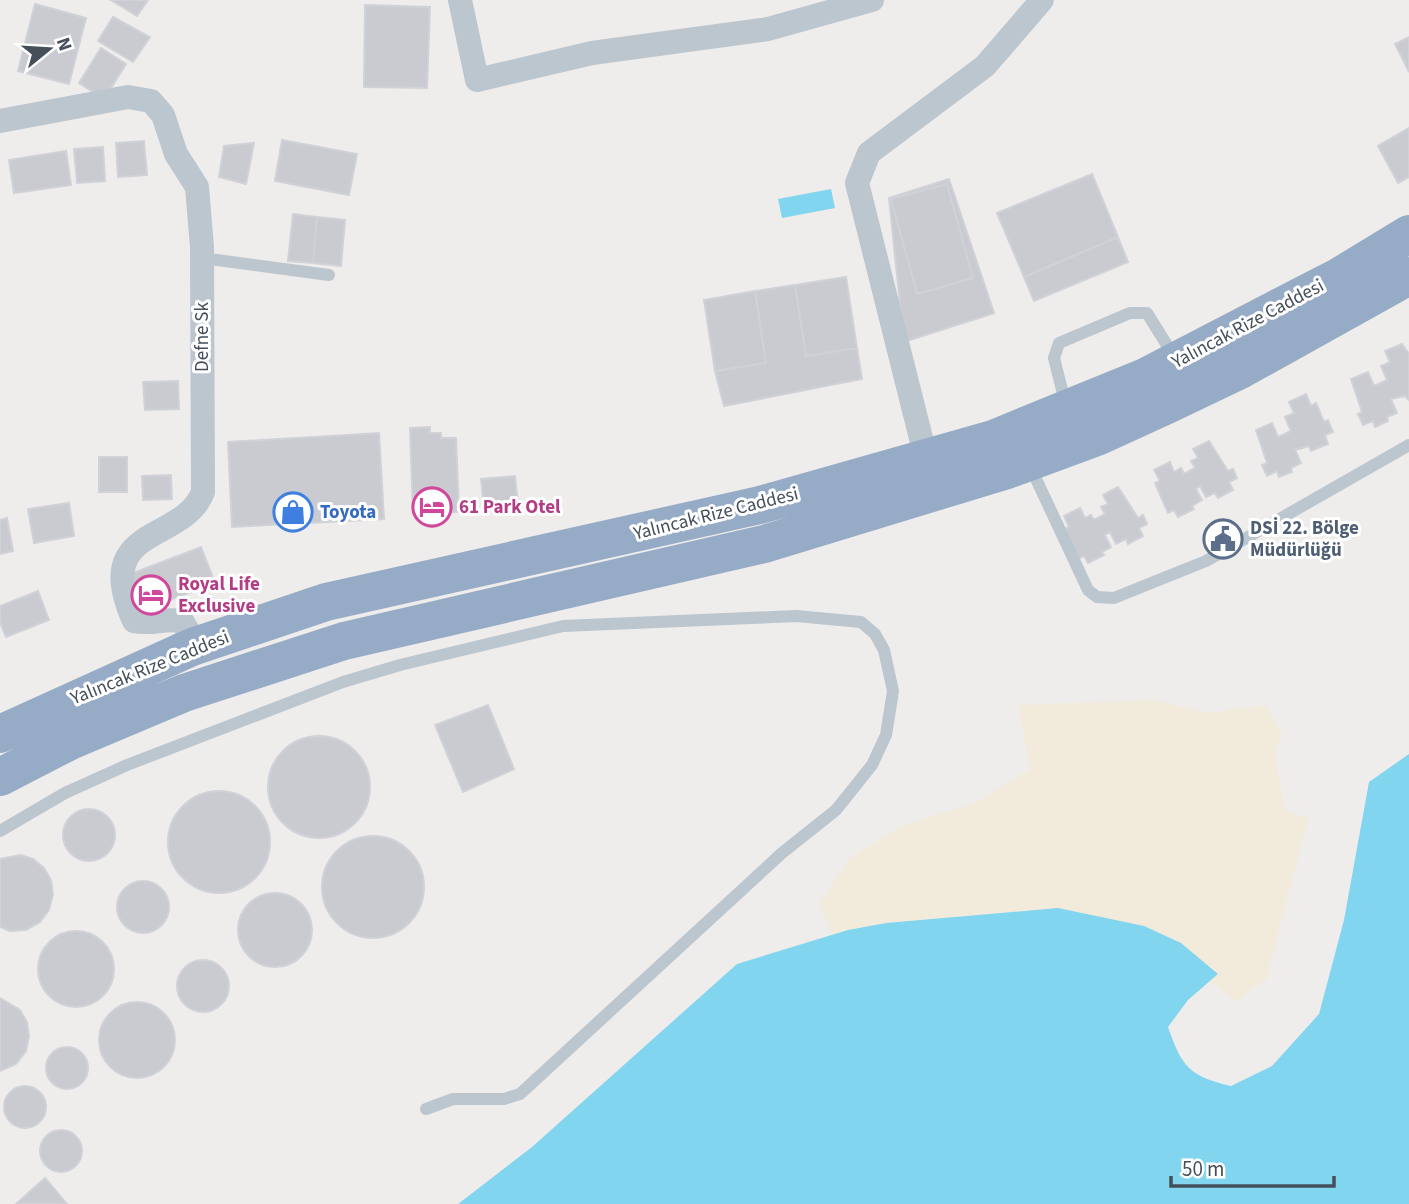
<svg xmlns="http://www.w3.org/2000/svg" width="1409" height="1204" font-family="'Source Sans 3',sans-serif">
	<style>
		.sand { fill: #f2ebdb }
		.water { fill: #82d5ee }
		.building { fill: #c9cbd1; stroke: #d0d2d8; stroke-width: 2 }
		.lines { fill: none; stroke-linecap: round; stroke-linejoin: round }
		.service { stroke: #bcc6cf; stroke-width: 12 }
		.minor { stroke: #bcc6cf; stroke-width: 24 }
		.trunk { stroke: #96acc6; stroke-width: 38 }
		.labels { text-anchor: middle; dominant-baseline: central; stroke-width: 6; stroke-linejoin: round; paint-order: stroke }
		.street-label { font-size: 19px; fill: #444f5a; stroke: #fff }
		.hotel-label { font-size: 19px; font-weight: bold; fill: #b23c85; stroke: #fff; text-anchor: start }
		.shop-label { font-size: 19px; font-weight: bold; fill: #366cbe; stroke: #fff; text-anchor: start }
		.service-label { font-size: 19px; font-weight: bold; fill: #4e5e75; stroke: #fff; text-anchor: start }
	</style>
	<rect width="100%" height="100%" fill="#efecec"/>
	<path class="sand" d="M 1156,700 L 1208,713 L 1266,705 L 1282,733 L 1275,754 L 1285,811 L 1308,818 L 1267,978 L 1237,1002 L 1209,981 L 1218,975 L 1058,908 L 886,923 L 833,934 L 819,904 L 850,858 L 902,826 L 975,803 L 1030,769 L 1018,705 Z"/>
	<path class="water" d="M 831,189 L 835,208 L 782,218 L 778,199 Z
		M 1409,754 L 1409,1204 L 458,1204 L 532,1147 L 737,964 L 848,930 L 886,923 L 1058,908 L 1144,926 L 1181,943 L 1218,974 L 1188,1000 L 1168,1027 C 1182,1067 1189,1076 1231,1086 L 1272,1066 L 1319,1014 L 1344,920 L 1369,782 Z"/>
	<path class="building" d="M 111,0 L 148,0 L 137,16 Z
		M 35,4 L 86,18 L 69,84 L 18,71 Z
		M 365,5 L 430,7 L 427,88 L 364,87 Z
		M 113,17 L 150,37 L 133,62 L 98,41 Z
		M 1409,37 L 1409,72 L 1395,44 Z
		M 101,48 L 126,64 L 104,99 L 79,83 Z
		M 1409,128 L 1409,177 L 1398,183 L 1378,146 Z
		M 282,140 L 357,154 L 349,195 L 275,181 Z
		M 144,141 L 147,175 L 118,177 L 116,143 Z
		M 254,143 L 246,184 L 219,177 L 224,146 Z
		M 103,147 L 105,181 L 77,183 L 74,149 Z
		M 66,151 L 71,185 L 14,193 L 9,160 Z
		M 1092,174 L 1118,237 L 1024,277 L 997,213 Z
		M 949,179 L 994,313 L 904,342 L 889,198 Z
		M 947,184 L 973,278 L 917,294 L 891,199 Z
		M 293,214 L 317,217 L 313,263 L 288,261 Z
		M 317,217 L 345,220 L 341,266 L 313,263 Z
		M 1118,237 L 1128,262 L 1034,301 L 1024,277 Z
		M 846,277 L 857,348 L 806,356 L 795,285 Z
		M 795,285 L 806,356 L 857,348 L 862,379 L 724,406 L 715,371 L 766,363 L 755,291 Z
		M 755,291 L 766,363 L 715,371 L 704,300 Z
		M 1402,344 L 1409,354 L 1409,400 L 1405,396 L 1391,399 L 1397,413 L 1387,417 L 1388,421 L 1375,427 L 1373,421 L 1363,425 L 1358,414 L 1362,412 L 1351,379 L 1368,372 L 1374,386 L 1387,380 L 1381,366 L 1390,362 L 1385,351 Z
		M 178,381 L 179,409 L 145,410 L 143,382 Z
		M 1306,394 L 1311,406 L 1316,403 L 1324,422 L 1328,420 L 1333,432 L 1325,435 L 1328,444 L 1311,451 L 1309,446 L 1295,450 L 1301,463 L 1291,468 L 1292,472 L 1279,477 L 1277,471 L 1267,476 L 1262,465 L 1267,463 L 1256,430 L 1272,423 L 1278,437 L 1291,431 L 1285,417 L 1294,413 L 1289,402 Z
		M 430,427 L 430,433 L 441,433 L 441,438 L 456,438 L 459,512 L 413,513 L 410,428 Z
		M 379,433 L 384,519 L 232,527 L 228,442 Z
		M 1209,441 L 1228,471 L 1233,469 L 1237,478 L 1229,482 L 1233,490 L 1218,498 L 1215,493 L 1206,497 L 1200,486 L 1196,489 L 1202,500 L 1192,506 L 1194,509 L 1178,517 L 1174,510 L 1168,513 L 1155,483 L 1160,481 L 1154,470 L 1170,462 L 1174,472 L 1181,468 L 1184,474 L 1195,468 L 1191,461 L 1198,458 L 1193,449 Z
		M 99,457 L 127,457 L 127,492 L 99,492 Z
		M 171,475 L 172,499 L 143,500 L 142,476 Z
		M 515,476 L 518,504 L 484,507 L 481,479 Z
		M 1118,487 L 1138,518 L 1143,515 L 1147,524 L 1139,528 L 1143,536 L 1128,544 L 1126,539 L 1116,544 L 1110,532 L 1105,535 L 1111,547 L 1102,552 L 1104,555 L 1088,563 L 1084,556 L 1078,559 L 1065,529 L 1069,527 L 1064,516 L 1080,508 L 1085,518 L 1091,515 L 1094,520 L 1105,514 L 1101,507 L 1108,504 L 1103,495 Z
		M 69,503 L 74,536 L 34,543 L 28,509 Z
		M 7,518 L 13,551 L 0,554 L 0,520 Z
		M 201,547 L 215,583 L 139,612 L 125,576 Z
		M 38,591 L 49,620 L 6,637 L 0,622 L 0,606 Z
		M 488,705 L 514,769 L 463,792 L 435,725 Z
		M268 787a51 51 0 1 1 102 0a51 51 0 1 1-102 0Z
		M168 842a51 51 0 1 1 102 0a51 51 0 1 1-102 0Z
		M63 835a26 26 0 1 1 52 0a26 26 0 1 1-52 0Z
		M322 887a51 51 0 1 1 102 0a51 51 0 1 1-102 0Z
		M 20,855 L 33,859 L 44,868 L 51,880 L 53,894 L 49,910 L 40,922 L 26,930 L 10,931 L 0,927 L 0,859 Z
		M117 907a26 26 0 1 1 52 0a26 26 0 1 1-52 0Z
		M238 930a37 37 0 1 1 74 0a37 37 0 1 1-74 0Z
		M38 969a38 38 0 1 1 76 0a38 38 0 1 1-76 0Z
		M177 986a26 26 0 1 1 52 0a26 26 0 1 1-52 0Z
		M 0,998 L 20,1010 L 27,1022 L 29,1036 L 26,1051 L 16,1064 L 0,1071 Z
		M99 1040a38 38 0 1 1 76 0a38 38 0 1 1-76 0Z
		M46 1068a21 21 0 1 1 42 0a21 21 0 1 1-42 0Z
		M4 1107a21 21 0 1 1 42 0a21 21 0 1 1-42 0Z
		M40 1151a21 21 0 1 1 42 0a21 21 0 1 1-42 0Z
		M 45,1178 L 67,1204 L 16,1204 Z"/>
	<g class="lines">
		<path class="service" d="M 202,258 L 329,275
			M 1066,406 L 1054,358 L 1059,343 L 1130,313 L 1147,313 L 1175,358
			M 1030,466 L 1088,590 L 1097,597 L 1114,598 L 1206,561 L 1409,445
			M 0,831 L 65,793 L 127,765 L 343,682 L 400,665 L 563,626 L 796,616 L 861,622 L 875,634 L 884,650 L 893,691 L 886,735 L 872,765 L 836,810 L 782,853 L 520,1094 L 504,1099 L 453,1099 L 426,1109"/>
		<path class="minor" d="M 460,0 L 477,80 L 592,53 L 768,29 L 872,0
			M 0,121 L 128,97 L 151,101 L 163,115 L 176,154 L 197,187 L 202,247 L 203,492 C 183,544 90,524 134,621 C 150,625 165,618 182,621 L 197,646
			M 926,458 L 857,183 L 869,153 L 985,66 L 1042,0"/>
		<path class="trunk" d="M 0,734 L 192,647 L 326,602 L 760,505 L 993,439 L 1145,377 L 1340,276 L 1409,234
			M 0,777 L 70,741 L 184,693 L 344,641 L 764,544 L 1007,470 L 1097,437 L 1167,405 L 1242,369 L 1409,276"/>
	</g>
	<defs>
		<g id="hotel-ring" transform="scale(2.0125)"><circle r="9.5" fill="#fff" stroke="#d1479c" stroke-width="1.5"/><path d="M-6-4.5h1.5V1H6V5H4.5V3h-9V5H-6ZM-4 0a1.8 1.8 0 1 1 3.6 0ZM.5 0V-2.5h3Q6-2.5 6 0Z" fill="#d1479c"/></g>
		<g id="shop-ring" transform="scale(2.0125)"><circle r="9.5" fill="#fff" stroke="#3f7fe0" stroke-width="1.5"/><path d="M-5-2.5h2.3a2.7 3.5 0 0 1 5.4 0H5L5.5 6h-11ZM-1.5-2.5h3a1.5 2.3 0 0 0-3 0Z" fill="#3f7fe0"/></g>
		<g id="civic-ring" transform="scale(2.0125)"><circle r="9.5" fill="#fff" stroke="#5c6f8a" stroke-width="1.5"/><path d="M-.6-6.5H3V-4.5H.6V-3L4-1V1h2V6H-6V1h2V-1L-.6-3ZM-1.2 2.5V6h2.4V2.5Z" fill="#5c6f8a"/></g>
	</defs>
	<g fill-rule="evenodd">
		<use href="#hotel-ring" x="432" y="507"/>
		<use href="#shop-ring" x="293" y="512"/>
		<use href="#civic-ring" x="1223" y="539"/>
		<use href="#hotel-ring" x="151" y="595"/>
	</g>
	<g class="labels">
		<g class="street-label">
			<text transform="translate(1248 324) rotate(-28)">Yalıncak Rize Caddesi</text>
			<text transform="translate(202 337) rotate(-90)">Defne Sk</text>
			<text transform="translate(716 514) rotate(-14)">Yalıncak Rize Caddesi</text>
			<text transform="translate(150 668) rotate(-22)">Yalıncak Rize Caddesi</text>
		</g>
		<g class="hotel-label">
			<text x="459" y="507">61 Park Otel</text>
			<text x="178" y="584">Royal Life<tspan x="178" dy="22">Exclusive</tspan></text>
		</g>
		<g class="shop-label">
			<text x="320" y="512">Toyota</text>
		</g>
		<g class="service-label">
			<text x="1250" y="528">DSİ 22. Bölge<tspan x="1250" dy="22">Müdürlüğü</tspan></text>
		</g>
	</g>
	<g transform="translate(49 49) rotate(72)" stroke="#ffffff" stroke-width="5" paint-order="stroke">
	<path d="M0-5L12 26L0 18L-12 26Z" fill="#444f5a"/>
	<text y="-10" font-size="19" font-weight="bold" text-anchor="middle" fill="#444f5a">N</text>
	</g>
	<path d="M1171 1176v10h163v-10" fill="none" stroke="#444f5a" stroke-width="3.5"/>
	<text x="1182" y="1176" font-size="21" fill="#444f5a" stroke="#ffffff" stroke-width="5" paint-order="stroke">50 m</text>
</svg>
